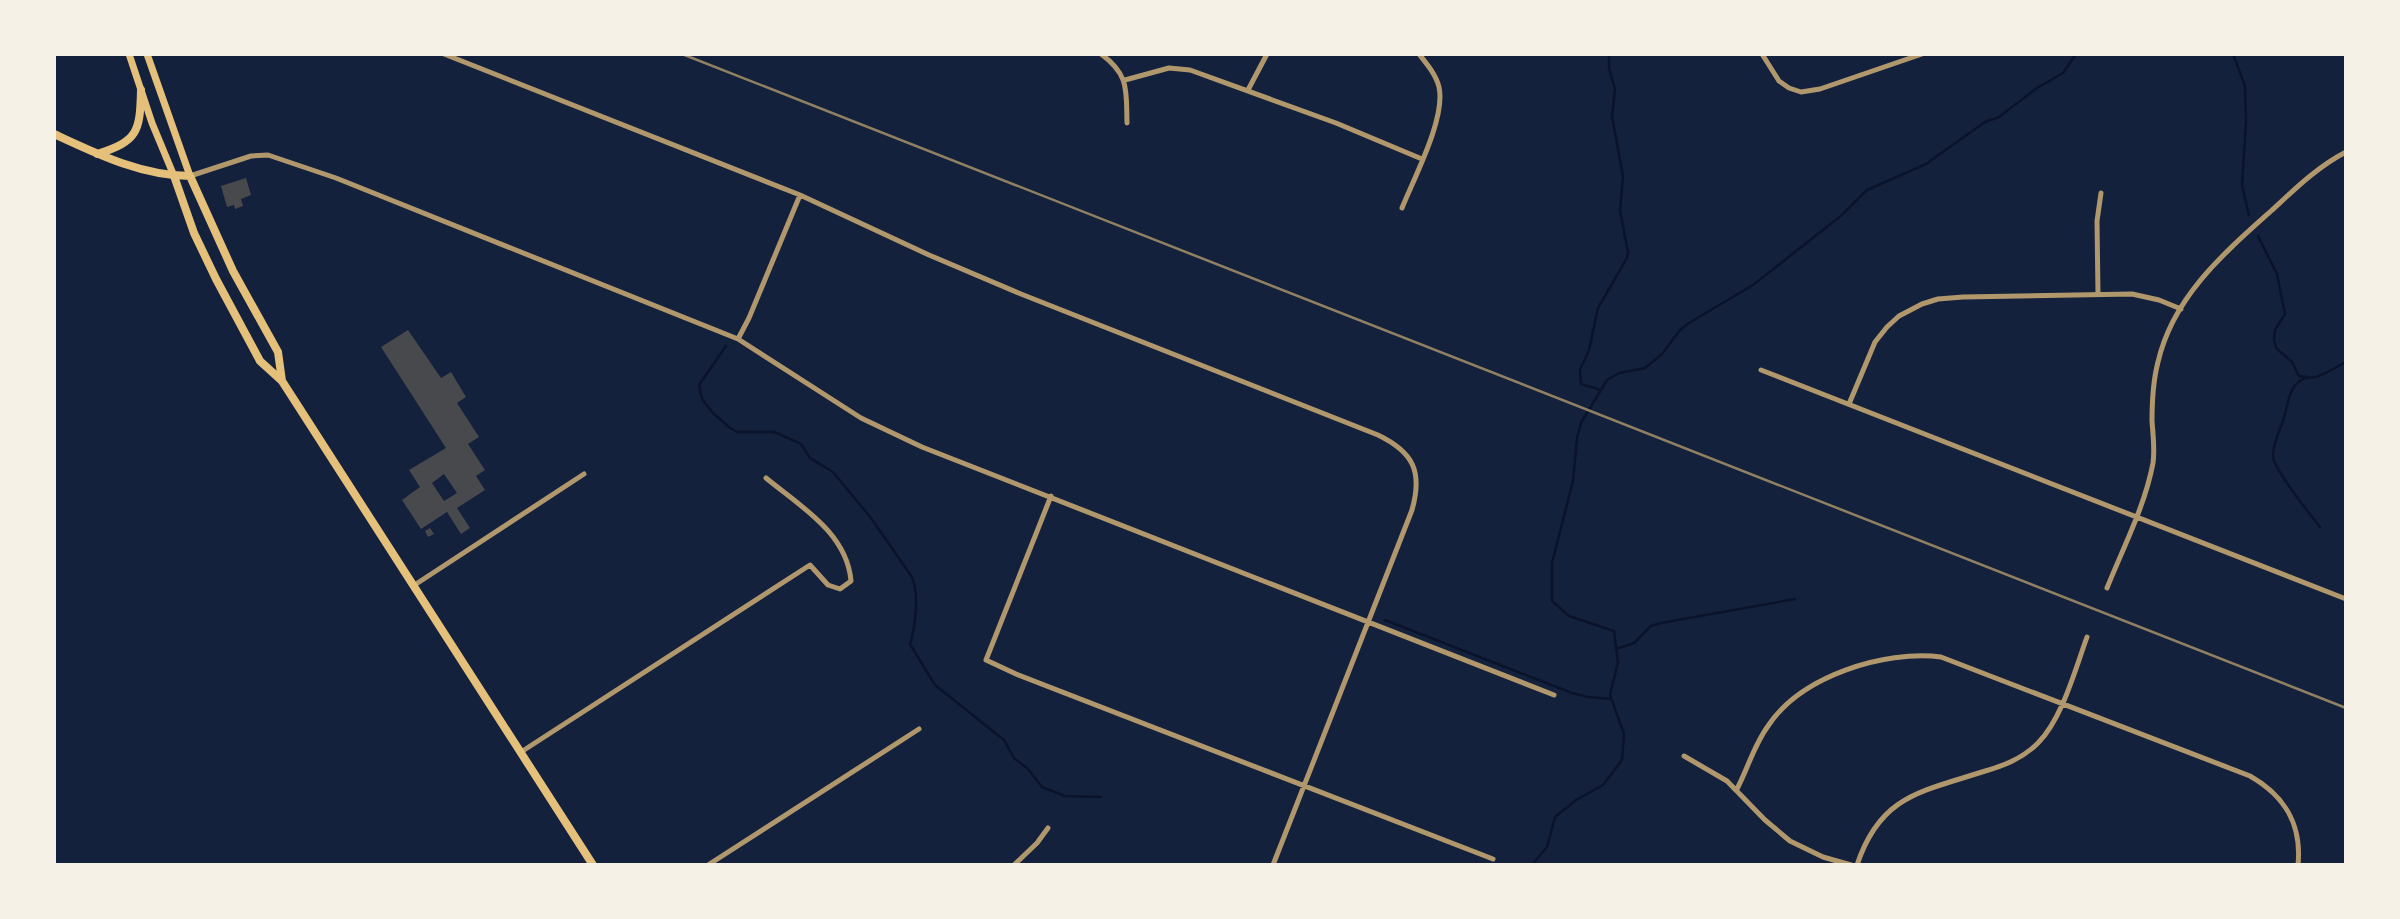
<svg xmlns="http://www.w3.org/2000/svg" width="2400" height="919" font-family="Barlow,sans-serif">
	<style>
		.lines { fill: none; stroke-linecap: round; stroke-linejoin: round }
		.stream { stroke: #0b132b; stroke-width: 2.5 }
		.building { fill: #48494c; fill-rule: evenodd }
		.minor { stroke: #b1986c; stroke-width: 5 }
		.secondary { stroke: #e5c07b; stroke-width: 7 }
		.primary { stroke: #e5c07b; stroke-width: 8 }
		.rail { stroke: #918062; stroke-width: 2.5 }
	</style>
	<rect width="100%" height="100%" fill="#14213d"/>
	<g class="lines">
		<path class="stream" d="M 2233,54 L 2245,86 L 2246,121 L 2242,185 L 2249,215
			M 2258,236 L 2277,274 L 2285,314 L 2275,330 L 2274,339 L 2276,348 L 2292,362 L 2299,376 L 2307,377
			M 726,346 L 699,385 L 702,399 L 713,413 L 729,427 L 737,432 L 774,432 L 795,441 L 801,444 L 810,458 L 833,472 L 871,518 L 912,577 C 919,594 916,625 910,644 L 935,685 L 1004,740 L 1014,758 L 1028,769 L 1042,787 L 1065,796 L 1101,797
			M 1601,390 L 1581,384 L 1580,370 L 1589,350 L 1598,308 L 1627,258 L 1628,252 L 1620,211 L 1623,176 L 1612,116 L 1615,89 L 1609,68 L 1609,54
			M 2320,527 C 2310,514 2273,469 2273,456 C 2273,440 2282,428 2285,414 C 2288,402 2290,387 2301,380 C 2306,377 2311,378 2316,377 C 2327,373 2336,367 2346,362
			M 1385,620 L 1572,693 L 1588,697 L 1611,699
			M 1616,649 L 1634,643 L 1651,626 L 1661,623 L 1795,599
			M 1532,865 L 1547,847 L 1555,817 L 1576,800 L 1603,785 L 1622,760 L 1624,734 L 1610,695 L 1618,662 L 1614,631 L 1569,616 L 1552,601 L 1552,563 L 1573,481 L 1577,438 L 1581,423 L 1607,380 L 1619,373 L 1645,368 L 1662,354 L 1680,330 L 1689,323 L 1753,285 L 1842,215 L 1867,190 L 1926,164 L 1985,122 L 1999,117 L 2037,88 L 2063,73 L 2076,54"/>
	</g>
	<path class="building" d="M 246,178 L 251,195 L 241,199 L 243,206 L 235,209 L 234,205 L 227,207 L 221,186 Z
		M 408,330 L 441,378 L 451,372 L 466,397 L 457,403 L 479,437 L 468,444 L 485,470 L 476,476 L 485,490 L 457,508 L 470,528 L 461,534 L 447,512 L 421,529 L 402,500 L 420,487 L 409,470 L 446,448 L 381,347 ZM 444,474 L 457,493 L 444,501 L 432,483 Z
		M 430,528 L 434,534 L 428,537 L 425,531 Z"/>
	<g class="lines">
		<path class="minor" d="M 444,54 L 800,195 L 929,255 L 1021,294 L 1378,435 C 1413,452 1423,471 1412,510 L 1273,865
			M 1101,54 C 1130,75 1126,91 1127,123
			M 1762,54 L 1779,81 L 1789,88 L 1801,92 L 1820,89 L 1922,54
			M 1125,80 L 1169,68 L 1190,70 L 1336,123 L 1422,159
			M 1248,90 L 1267,54
			M 190,176 L 251,156 L 268,155 L 336,178 L 738,339 L 861,418 L 922,447 L 1554,695
			M 1402,208 C 1414,178 1446,118 1439,87 C 1436,75 1427,64 1419,54
			M 2098,294 L 2097,221 L 2101,193
			M 738,339 L 749,318 L 800,195
			M 1761,370 L 2346,599
			M 1849,404 L 1875,342 L 1887,327 L 1899,316 L 1922,304 L 1938,299 L 1963,297 L 2132,294 L 2159,300 L 2181,309
			M 1051,496 L 986,660 L 1016,674 L 1493,859
			M 413,586 L 584,474
			M 2107,588 C 2123,548 2145,506 2153,463 C 2155,450 2153,435 2152,421 C 2152,401 2153,381 2158,362 C 2173,297 2223,254 2271,211 C 2295,189 2317,167 2346,152
			M 521,752 L 810,565 L 828,585 L 840,589 L 851,581 C 847,533 800,506 766,478
			M 1684,756 L 1727,781 L 1765,820 L 1790,841 L 1823,857 L 1851,865
			M 1737,789 C 1748,768 1754,745 1768,726 C 1801,676 1884,650 1941,657 L 2250,776 C 2285,796 2302,824 2298,865
			M 708,865 L 919,729
			M 1014,865 L 1037,843 L 1048,828
			M 1857,865 C 1880,796 1920,792 1982,772 C 2003,766 2022,759 2038,743 C 2062,719 2075,670 2087,637"/>
		<path class="secondary" d="M 129,54 L 152,123 L 174,176
			M 147,54 L 190,176"/>
		<path class="primary" d="M 54,134 C 97,154 142,176 190,176 L 233,271 L 278,352 L 282,381
			M 97,154 C 138,141 140,132 141,90
			M 174,176 L 194,233 L 216,279 L 260,361 L 282,381 L 593,865"/>
		<path class="rail" d="M 682,54 L 2346,708"/>
	</g>
	<rect width="2400" height="919" fill="none" stroke="#f6f1e7" stroke-width="112"/>
</svg>
